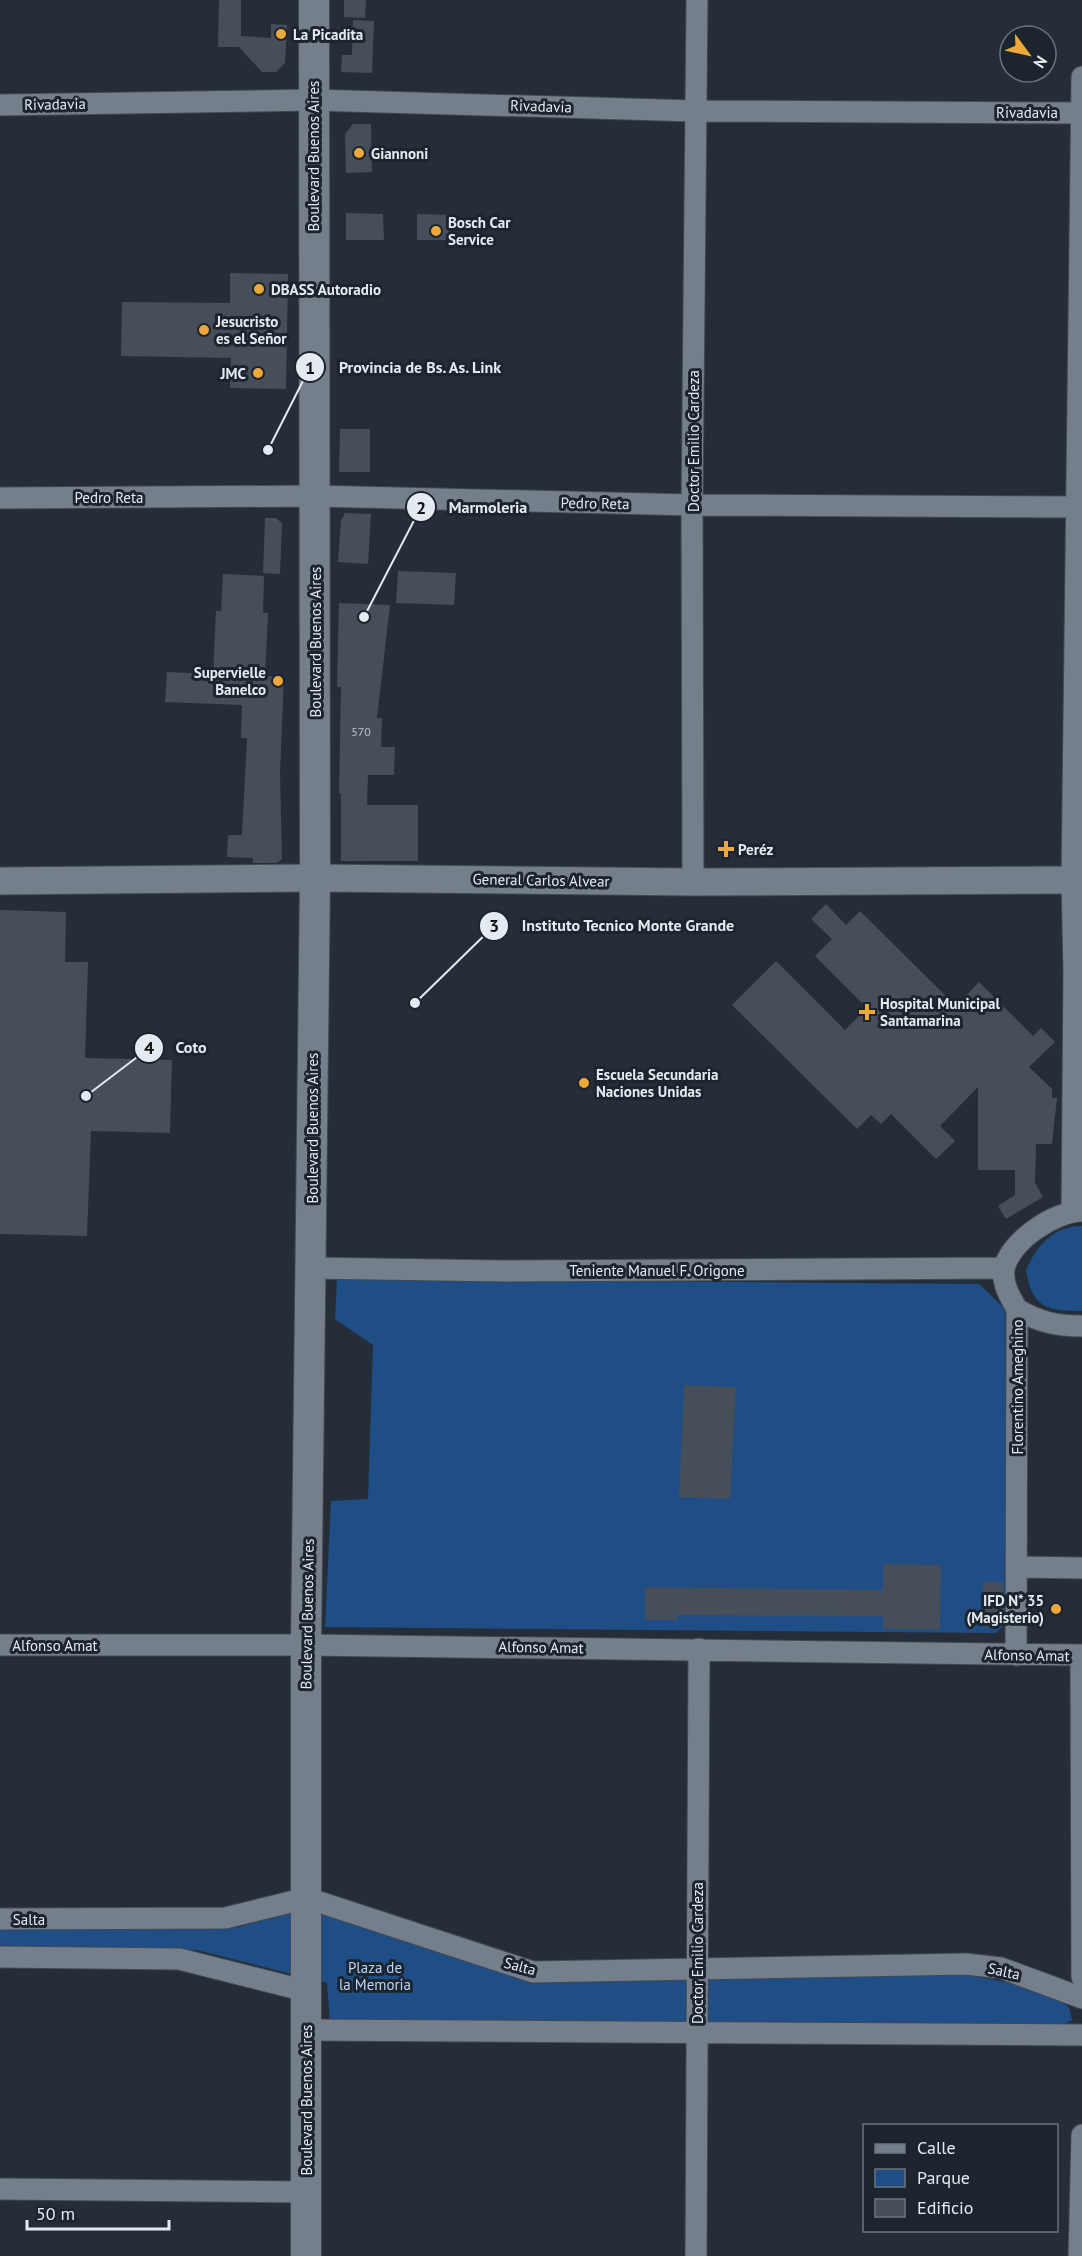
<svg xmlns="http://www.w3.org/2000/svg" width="1082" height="2256" font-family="'PT Sans',sans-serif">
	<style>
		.green { fill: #1e4e85 }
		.building { fill: #454e59 }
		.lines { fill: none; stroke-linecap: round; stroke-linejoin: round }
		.minor-casing { stroke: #414952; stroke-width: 23 }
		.tertiary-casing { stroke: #414952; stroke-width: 29 }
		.secondary-casing { stroke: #414952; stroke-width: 32 }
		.minor { stroke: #757f8c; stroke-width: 21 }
		.tertiary { stroke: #757f8c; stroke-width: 27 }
		.secondary { stroke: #757f8c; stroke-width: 30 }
		.poi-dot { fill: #eda83b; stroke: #1c242e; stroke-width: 2 }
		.labels { text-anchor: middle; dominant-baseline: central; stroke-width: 6; stroke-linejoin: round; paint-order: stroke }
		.number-label { font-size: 12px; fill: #bcc3cb }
		.poi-label { font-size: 15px; font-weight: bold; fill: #e4eaf1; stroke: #1c242e; text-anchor: start }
		.street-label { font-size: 15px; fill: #e4eaf1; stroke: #1c242e }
		.park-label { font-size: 15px; fill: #b9d5f8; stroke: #1c242e }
		.leader { fill: none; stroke: #e4eaf1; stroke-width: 2 }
		.callout-dot { fill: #e4eaf1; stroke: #1c242e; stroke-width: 2 }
		.mark-label { font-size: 18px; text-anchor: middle; font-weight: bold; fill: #111 }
		.callout-label { font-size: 16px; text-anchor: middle; font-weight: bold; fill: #e4eaf1; stroke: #1c242e; stroke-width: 6; stroke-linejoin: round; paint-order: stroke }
	</style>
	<rect width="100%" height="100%" fill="#252e38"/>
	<path class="green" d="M 1082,1226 L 1082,1311 C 1047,1311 1032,1308 1026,1270 C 1037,1245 1054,1226 1082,1226 Z
		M 337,1279 L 979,1284 L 1005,1309 L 1007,1622 L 996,1633 L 325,1627 L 331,1501 L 368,1499 L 373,1345 L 335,1319 Z
		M 328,1913 L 534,1977 L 965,1975 C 988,1979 1055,1988 1068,2007 C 1071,2010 1071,2016 1072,2020 L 1060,2027 L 330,2022 L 327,1983 L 197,1950 L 0,1949 L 0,1927 L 239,1927 L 281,1914 Z"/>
	<path class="building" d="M 219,0 L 241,0 L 241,36 L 271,38 L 271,24 L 287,25 L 285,63 L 276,72 L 262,72 L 239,47 L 218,47 Z
		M 344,0 L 366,0 L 365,18 L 344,17 Z
		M 353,20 L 374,21 L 372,73 L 341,72 L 342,55 L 352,55 Z
		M 353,124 L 371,124 L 372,172 L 346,173 L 345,134 Z
		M 346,213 L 383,214 L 384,240 L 346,240 Z
		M 417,214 L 456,215 L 455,240 L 417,240 Z
		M 230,273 L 288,274 L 286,389 L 230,388 L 231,358 L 121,356 L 122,302 L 230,303 Z
		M 340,429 L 370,429 L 370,472 L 339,472 Z
		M 345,513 L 371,514 L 368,564 L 338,562 L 341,520 Z
		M 265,518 L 276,518 L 282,523 L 280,574 L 263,573 Z
		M 398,571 L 456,573 L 454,605 L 396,603 Z
		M 223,574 L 264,576 L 263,613 L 268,613 L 265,676 L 284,677 L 280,773 L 282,859 L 277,863 L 253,863 L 253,858 L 227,857 L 228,835 L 242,835 L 247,738 L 241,738 L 242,705 L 165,702 L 167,672 L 213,674 L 216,611 L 221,611 Z
		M 339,603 L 390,605 L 377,718 L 382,718 L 381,747 L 395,747 L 394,775 L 368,775 L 367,805 L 418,805 L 418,861 L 341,861 L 341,794 L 339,793 L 341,687 L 337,687 Z
		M 826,904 L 846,925 L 860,911 L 956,1006 L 979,982 L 1033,1036 L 1041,1028 L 1055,1042 L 1029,1067 L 1052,1089 L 1052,1098 L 1057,1098 L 1052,1144 L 1036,1144 L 1035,1183 L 1043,1197 L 1006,1219 L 998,1206 L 1015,1195 L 1015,1170 L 978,1170 L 978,1087 L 940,1126 L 955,1141 L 936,1159 L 891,1114 L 881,1124 L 871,1115 L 857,1129 L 732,1005 L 776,961 L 845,1030 L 867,1008 L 815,956 L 832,939 L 811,919 Z
		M 0,910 L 66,912 L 65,962 L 88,962 L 85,1058 L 172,1060 L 170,1133 L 91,1131 L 87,1236 L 0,1234 Z
		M 684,1385 L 736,1387 L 730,1499 L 679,1497 Z
		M 883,1564 L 941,1565 L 940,1630 L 883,1629 L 883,1616 L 678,1615 L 678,1620 L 645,1620 L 645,1587 L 883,1590 Z
		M 983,1582 L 1003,1582 L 1003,1623 L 996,1629 L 982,1626 Z"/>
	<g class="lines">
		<g class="minor-casing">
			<path id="minor" d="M 0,105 L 313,100 L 695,111 L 1082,113
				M 0,498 L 315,496 L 692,505 L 1082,507
				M 693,882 L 692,505 L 697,0
				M 1072,1211 L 1074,971 L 1072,880 L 1082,77
				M 311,1268 L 504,1271 L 1004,1268
				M 1017,1309 C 1038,1322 1057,1326 1082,1326
				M 1017,1567 L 1082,1568
				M 0,1645 L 306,1645 L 1082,1655
				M 1016,1655 L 1017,1309 C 1010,1297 1002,1284 1004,1270 C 1008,1242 1055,1211 1082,1211
				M 1081,1655 L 1082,1977
				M 0,1919 L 225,1918 L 307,1898 L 533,1972 L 966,1964 L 1001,1968 L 1082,1998
				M 0,1957 L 179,1959 L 306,1991
				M 306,2030 L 1082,2035
				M 0,2189 L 306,2192
				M 696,2256 L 699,1649
				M 1079,2256 L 1082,2135"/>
		</g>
		<g class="tertiary-casing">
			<path id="tertiary" d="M 0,881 L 315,878 L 693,882 L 1082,880"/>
		</g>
		<g class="secondary-casing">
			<path id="secondary" d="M 306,2256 L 306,1645 L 315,878 L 314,0"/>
		</g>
		<use href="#minor" class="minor"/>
		<use href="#tertiary" class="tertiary"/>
		<use href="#secondary" class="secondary"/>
	</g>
	<g class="poi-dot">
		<circle cx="281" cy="34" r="6"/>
		<circle cx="359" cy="153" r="6"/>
		<circle cx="436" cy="231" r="6"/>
		<circle cx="259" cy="289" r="6"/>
		<circle cx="204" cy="330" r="6"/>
		<circle cx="258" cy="373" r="6"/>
		<circle cx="278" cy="681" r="6"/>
		<path d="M723 840h6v6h6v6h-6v6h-6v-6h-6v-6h6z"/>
		<path d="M864 1003h6v6h6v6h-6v6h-6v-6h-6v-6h6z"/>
		<circle cx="584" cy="1083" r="6"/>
		<circle cx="1056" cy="1609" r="6"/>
	</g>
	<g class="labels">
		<g class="number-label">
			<text x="361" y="731">570</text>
		</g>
		<g class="poi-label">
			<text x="293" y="34">La Picadita</text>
			<text x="371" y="153">Giannoni</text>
			<text x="448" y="222">Bosch Car<tspan x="448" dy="17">Service</tspan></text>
			<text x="271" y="289">DBASS Autoradio</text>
			<text x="216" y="321">Jesucristo<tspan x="216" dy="17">es el Señor</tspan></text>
			<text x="246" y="373" text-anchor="end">JMC</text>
			<text x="266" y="672" text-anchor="end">Supervielle<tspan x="266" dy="17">Banelco</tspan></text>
			<text x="738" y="849">Peréz</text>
			<text x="880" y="1003">Hospital Municipal<tspan x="880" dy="17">Santamarina</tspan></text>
			<text x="596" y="1074">Escuela Secundaria<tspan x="596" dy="17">Naciones Unidas</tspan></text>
			<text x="1044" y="1600" text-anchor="end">IFD N* 35<tspan x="1044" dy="17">(Magisterio)</tspan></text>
		</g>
		<g class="street-label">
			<text transform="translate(55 104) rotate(-1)">Rivadavia</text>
			<text transform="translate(541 106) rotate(2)">Rivadavia</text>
			<text x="1027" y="112">Rivadavia</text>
			<text transform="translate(313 156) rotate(-90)">Boulevard Buenos Aires</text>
			<text transform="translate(693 441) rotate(-90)">Doctor Emilio Cardeza</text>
			<text x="109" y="497">Pedro Reta</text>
			<text transform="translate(595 503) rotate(1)">Pedro Reta</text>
			<text transform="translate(315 642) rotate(-90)">Boulevard Buenos Aires</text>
			<text transform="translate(541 880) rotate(1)">General Carlos Alvear</text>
			<text transform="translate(312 1128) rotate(-90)">Boulevard Buenos Aires</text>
			<text x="657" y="1270">Teniente Manuel F. Origone</text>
			<text transform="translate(1017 1387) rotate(-90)">Florentino Ameghino</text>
			<text transform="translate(307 1614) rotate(-89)">Boulevard Buenos Aires</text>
			<text x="55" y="1645">Alfonso Amat</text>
			<text transform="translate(541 1647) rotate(1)">Alfonso Amat</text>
			<text transform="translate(1027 1655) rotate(1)">Alfonso Amat</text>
			<text x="29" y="1919">Salta</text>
			<text transform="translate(697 1953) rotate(-90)">Doctor Emilio Cardeza</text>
			<text transform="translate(520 1966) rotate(15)">Salta</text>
			<text transform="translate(1004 1971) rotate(12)">Salta</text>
			<text transform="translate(306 2100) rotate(-90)">Boulevard Buenos Aires</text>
		</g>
		<g class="park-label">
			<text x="375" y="1967">Plaza de<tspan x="375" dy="17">la Memoria</tspan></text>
		</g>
	</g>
	<path class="leader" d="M268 450L310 367M364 617L421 507M415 1003L494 926M86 1096L149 1048"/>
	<g class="callout-dot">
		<circle cx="268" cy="450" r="6"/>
		<circle cx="364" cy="617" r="6"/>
		<circle cx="415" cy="1003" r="6"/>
		<circle cx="86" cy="1096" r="6"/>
		<circle cx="310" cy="367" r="15"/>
		<circle cx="421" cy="507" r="15"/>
		<circle cx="494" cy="926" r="15"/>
		<circle cx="149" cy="1048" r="15"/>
	</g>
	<g class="mark-label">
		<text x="310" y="374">1</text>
		<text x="421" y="514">2</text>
		<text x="494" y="932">3</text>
		<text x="149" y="1054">4</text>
	</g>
	<g class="callout-label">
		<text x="420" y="373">Provincia de Bs. As. Link</text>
		<text x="488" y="513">Marmoleria</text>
		<text x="628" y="931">Instituto Tecnico Monte Grande</text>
		<text x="191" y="1053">Coto</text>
	</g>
	<rect x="863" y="2124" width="195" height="108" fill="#1c242e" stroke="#6c737c" stroke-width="1.5"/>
	<rect x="875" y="2144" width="30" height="9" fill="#757f8c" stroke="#6c737c" stroke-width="1.5"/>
	<text x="917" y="2154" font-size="18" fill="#e4eaf1">Calle</text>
	<rect x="875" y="2169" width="30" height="18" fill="#1e4e85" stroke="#6c737c" stroke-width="1.5"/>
	<text x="917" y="2184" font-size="18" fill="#e4eaf1">Parque</text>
	<rect x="875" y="2199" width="30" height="18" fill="#454e59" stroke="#6c737c" stroke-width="1.5"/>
	<text x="917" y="2214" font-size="18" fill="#e4eaf1">Edificio</text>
	<g transform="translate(1028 54) rotate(123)"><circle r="28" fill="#1c242e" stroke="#6c737c" stroke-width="1.5"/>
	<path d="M0-4.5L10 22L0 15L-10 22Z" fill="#eda83b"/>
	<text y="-9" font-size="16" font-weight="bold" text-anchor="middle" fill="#e4eaf1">N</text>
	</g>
	<path d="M27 2220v9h142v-9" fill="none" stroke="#e4eaf1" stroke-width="3"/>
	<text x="36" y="2220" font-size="18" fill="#e4eaf1" stroke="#1c242e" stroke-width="4.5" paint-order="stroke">50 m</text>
</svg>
